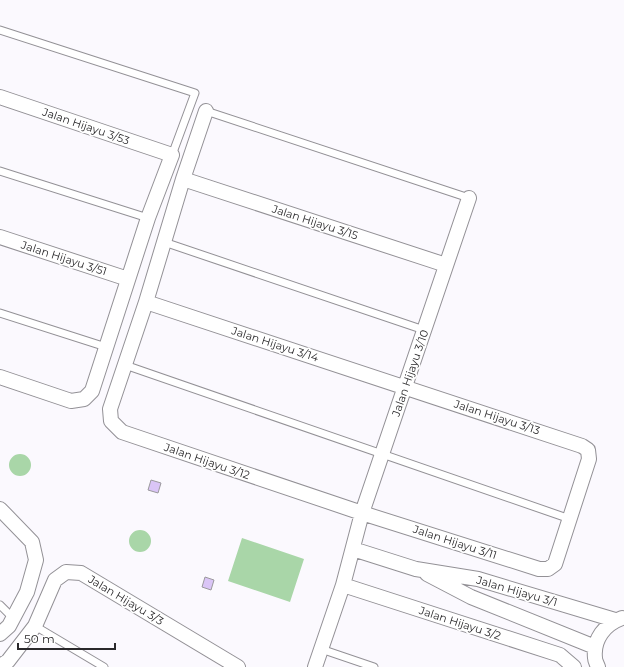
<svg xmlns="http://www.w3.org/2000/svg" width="624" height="667" font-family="Montserrat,sans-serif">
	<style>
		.green { fill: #a9d6a8 }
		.building { fill: #dac5f6; stroke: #9b999d }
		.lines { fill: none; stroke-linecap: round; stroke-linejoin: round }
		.lane-casing { stroke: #939196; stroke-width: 9 }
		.street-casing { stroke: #939196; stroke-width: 16 }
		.lane { stroke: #fff; stroke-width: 7 }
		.street { stroke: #fff; stroke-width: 14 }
		.labels { text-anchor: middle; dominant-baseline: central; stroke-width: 3.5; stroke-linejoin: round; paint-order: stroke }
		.street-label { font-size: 11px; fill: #2a292b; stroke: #fff }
	</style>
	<rect width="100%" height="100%" fill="#fbf9fe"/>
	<path class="green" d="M9 465a11 11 0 1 1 22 0a11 11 0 1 1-22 0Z
		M129 541a11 11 0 1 1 22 0a11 11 0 1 1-22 0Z
		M 242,538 L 304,559 L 290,602 L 228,581 Z"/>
	<path class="building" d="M 151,480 L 161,483 L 158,493 L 148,490 Z
		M 205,577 L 214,580 L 211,590 L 202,587 Z"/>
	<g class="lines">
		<g class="lane-casing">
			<path id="lane" d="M 0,30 L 195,93 L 172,155
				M 206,111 L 469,198
				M 0,171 L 148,218
				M 164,242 L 424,330
				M 0,313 L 106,347
				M 125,365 L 570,519
				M 0,605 L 13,618
				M 35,626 L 104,667
				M 321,649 L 374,667"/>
		</g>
		<g class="street-casing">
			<path id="street" d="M 0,97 L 172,155 L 148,218 L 92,391 L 84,399 L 71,401 L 0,377
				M 183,179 L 446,265
				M 0,237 L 128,279
				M 146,302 L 582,446 L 588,450 L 589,459 L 555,564 L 548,569 L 539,569 L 362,513 L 122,432 L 111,421 L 110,409 L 146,302 L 183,179 L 206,111
				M 0,509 L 32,542 L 36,560 L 27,592 L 9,626 L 0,634
				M 353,549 L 416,569 L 478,579 L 615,620
				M 427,574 L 471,597 L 595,647
				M 343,585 L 560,655 L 574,667
				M 0,666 L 8,661 L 35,626 L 55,580 L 66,572 L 81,573 L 238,667
				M 315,667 L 343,585 L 362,513 L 469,198
				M 598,667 C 597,664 595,661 595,658 C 593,639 605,624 622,618"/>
		</g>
		<use href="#lane" class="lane"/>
		<use href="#street" class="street"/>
	</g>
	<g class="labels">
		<g class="street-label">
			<text transform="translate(86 126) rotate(19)">Jalan Hijayu 3/53</text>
			<text transform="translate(315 222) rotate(18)">Jalan Hijayu 3/15</text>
			<text transform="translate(64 258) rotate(18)">Jalan Hijayu 3/51</text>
			<text transform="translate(275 344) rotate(18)">Jalan Hijayu 3/14</text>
			<text transform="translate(410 373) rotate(-71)">Jalan Hijayu 3/10</text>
			<text transform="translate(497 417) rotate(18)">Jalan Hijayu 3/13</text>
			<text transform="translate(207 461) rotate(19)">Jalan Hijayu 3/12</text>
			<text transform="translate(455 542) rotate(18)">Jalan Hijayu 3/11</text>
			<text transform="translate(517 591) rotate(16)">Jalan Hijayu 3/1</text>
			<text transform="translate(126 600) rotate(31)">Jalan Hijayu 3/3</text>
			<text transform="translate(460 623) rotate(18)">Jalan Hijayu 3/2</text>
		</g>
	</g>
	<path d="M18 643v6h97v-6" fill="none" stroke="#2a292b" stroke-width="2"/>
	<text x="24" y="643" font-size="12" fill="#2a292b" stroke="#ffffff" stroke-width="3" paint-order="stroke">50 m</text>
</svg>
